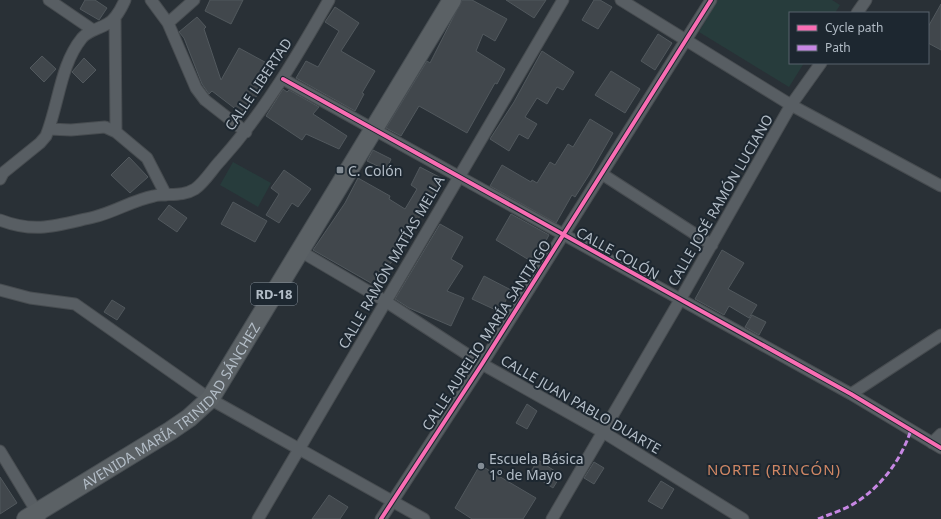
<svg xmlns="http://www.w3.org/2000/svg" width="941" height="519" font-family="'Noto Sans',sans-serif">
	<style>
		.green { fill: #273c3c }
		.building { fill: #41474c; stroke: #51585d }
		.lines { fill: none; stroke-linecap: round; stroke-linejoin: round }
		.minor-casing { stroke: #474c50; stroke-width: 13 }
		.primary-casing { stroke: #474d52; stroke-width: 20 }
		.minor { stroke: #585e63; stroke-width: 11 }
		.primary { stroke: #5b6165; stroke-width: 18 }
		.quiet { stroke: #c787e3; stroke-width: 3; stroke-dasharray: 6 3; stroke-linecap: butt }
		.cycleway-casing { stroke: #1d2730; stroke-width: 6 }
		.cycleway { stroke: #f96db3; stroke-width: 4 }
		.poi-dot { fill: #838c94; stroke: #1d2730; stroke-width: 1.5 }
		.labels { text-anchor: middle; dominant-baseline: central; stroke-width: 4; stroke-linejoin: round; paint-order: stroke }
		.shield { fill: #1d2730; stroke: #86909a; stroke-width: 1 }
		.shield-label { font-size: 13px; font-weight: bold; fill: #b3bdc7 }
		.street-label { font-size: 14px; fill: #b3bdc7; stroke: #1d2730 }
		.poi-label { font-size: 14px; fill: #b3bdc7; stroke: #1d2730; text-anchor: start }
		.neighbourhood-label { font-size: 15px; letter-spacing: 1px; fill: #d08764; stroke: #1d2730 }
	</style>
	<rect width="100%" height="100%" fill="#293036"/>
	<path class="green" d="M 718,0 L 832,0 L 840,5 L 835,13 L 790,13 L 790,63 L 804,63 L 789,87 L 699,32 Z
		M 233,162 L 271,183 L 258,207 L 220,185 Z"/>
	<path class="building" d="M 85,0 L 95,0 L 107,8 L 99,20 L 80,9 Z
		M 210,0 L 243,0 L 231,24 L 205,11 Z
		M 462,0 L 472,0 L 507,19 L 495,41 L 483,34 L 476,51 L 505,69 L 497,84 L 495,83 L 467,133 L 419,106 L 401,136 L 386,128 L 427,61 L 430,63 Z
		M 506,0 L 546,0 L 534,18 Z
		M 594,0 L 600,0 L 612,7 L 598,29 L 582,20 Z
		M 941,4 L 941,50 L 928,43 L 928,27 Z
		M 335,7 L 359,23 L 341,51 L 375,71 L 362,93 L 364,94 L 355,111 L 296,78 L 306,61 L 318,67 L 339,31 L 325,22 Z
		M 197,17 L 206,27 L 204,29 L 221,80 L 239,48 L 274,67 L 263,88 L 242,114 L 212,91 L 209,94 L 202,84 L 184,38 L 179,32 Z
		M 658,34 L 672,43 L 655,70 L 641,61 Z
		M 542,51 L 574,72 L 563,90 L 557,87 L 547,104 L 537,98 L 525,117 L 537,124 L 528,139 L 519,134 L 509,151 L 490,139 L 514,102 Z
		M 42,56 L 56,69 L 44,82 L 30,68 Z
		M 84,58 L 96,70 L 83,83 L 72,72 Z
		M 611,71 L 640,89 L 625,113 L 595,95 Z
		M 283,89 L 287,92 L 289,90 L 319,107 L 313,114 L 347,136 L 339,149 L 306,134 L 302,140 L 266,116 Z
		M 590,119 L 613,133 L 589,175 L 575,197 L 572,195 L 556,223 L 490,186 L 502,165 L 531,182 L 532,180 L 537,183 L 550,162 L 555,165 L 568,144 L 573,147 Z
		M 373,150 L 391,159 L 386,170 L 367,161 Z
		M 129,157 L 148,177 L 130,193 L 111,175 Z
		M 420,167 L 443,179 L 389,266 L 378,287 L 313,250 L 345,203 L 358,178 L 390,196 L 389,199 L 405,209 L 417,189 L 411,185 Z
		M 284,170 L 311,189 L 298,207 L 292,203 L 279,223 L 266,215 L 279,194 L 271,188 Z
		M 233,202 L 267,221 L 255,242 L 221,224 Z
		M 169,205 L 187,218 L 177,232 L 158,219 Z
		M 511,214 L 549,235 L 534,263 L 496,240 Z
		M 440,224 L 463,237 L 451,259 L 463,266 L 447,291 L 464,298 L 451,326 L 409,308 L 395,299 Z
		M 722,250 L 744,263 L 728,289 L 757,305 L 749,318 L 729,306 L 724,315 L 695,299 Z
		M 484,276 L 511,290 L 500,312 L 472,299 Z
		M 112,300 L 125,308 L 117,320 L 104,312 Z
		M 752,315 L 766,322 L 759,335 L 745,327 Z
		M 527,404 L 537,411 L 527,429 L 516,423 Z
		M 538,460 L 561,475 L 553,488 L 530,473 Z
		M 594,462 L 604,468 L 594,484 L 584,478 Z
		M 480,465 L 536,498 L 523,519 L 472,519 L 455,508 Z
		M 0,477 L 17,503 L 0,514 Z
		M 661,481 L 674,489 L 662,509 L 648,501 Z
		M 329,495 L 348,507 L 340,519 L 312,519 Z"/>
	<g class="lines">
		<g class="minor-casing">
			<path id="minor" d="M 49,0 L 93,30
				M 151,0 L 168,23 L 196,88 L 205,100 L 246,132
				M 621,0 L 791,105 L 941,186
				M 857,13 L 866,0
				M 115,17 L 116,132
				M 168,23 L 194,0
				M 283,79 L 851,394 L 941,448
				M 49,129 L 71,130 L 105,127 L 116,132 L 147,158 L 166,195
				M 602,174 L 712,245
				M 0,179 L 3,173 L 40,143 L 46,136 C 59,104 60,65 82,38 C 89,30 99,29 107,24 C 115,20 121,9 125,0
				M 0,220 C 36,234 58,225 94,217 C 115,212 133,200 154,196 C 168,193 182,197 195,189 C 205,182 213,168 221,160 C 265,111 297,56 329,0
				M 300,251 L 385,301 L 482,364 L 603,432 L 743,519
				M 0,290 L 30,298 L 75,304 L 210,399 L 424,519
				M 851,394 L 941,335
				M 932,443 L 941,434
				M 0,451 L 40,517
				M 258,519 L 563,0
				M 381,519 L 482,364 L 711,0
				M 552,519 L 680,300 L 791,105 L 821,63"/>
		</g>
		<g class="primary-casing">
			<g id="primary">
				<path id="s1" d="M 26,519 L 170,431 L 189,418 L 210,399 L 452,0"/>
			</g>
		</g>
		<use href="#minor" class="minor"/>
		<use href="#primary" class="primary"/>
		<path class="quiet" d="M 818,519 C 830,514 844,510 855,503 C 882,486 901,460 911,430"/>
		<g class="cycleway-casing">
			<path id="cycleway" d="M 283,79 L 851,394 L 941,448
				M 381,519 L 482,364 L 711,0"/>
		</g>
		<use href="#cycleway" class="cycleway"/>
	</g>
	<g class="poi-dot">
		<rect x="336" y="166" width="8" height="8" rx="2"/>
		<circle cx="481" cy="466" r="4"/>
	</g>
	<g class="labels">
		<rect class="shield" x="251" y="283" width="46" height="22" rx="3"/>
		<g class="shield-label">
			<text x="274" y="294">RD-18</text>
		</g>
		<g class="street-label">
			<text transform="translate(258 84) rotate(-56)">CALLE LIBERTAD</text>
			<text transform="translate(720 200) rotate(-60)">CALLE JOSÉ RAMÓN LUCIANO</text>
			<text transform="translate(618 253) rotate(29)">CALLE COLÓN</text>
			<text transform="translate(391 262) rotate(-60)">CALLE RAMÓN MATÍAS MELLA</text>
			<text transform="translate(486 335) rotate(-57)">CALLE AURELIO MARÍA SANTIAGO</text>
			<text stroke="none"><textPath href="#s1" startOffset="187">AVENIDA MARÍA TRINIDAD SÁNCHEZ</textPath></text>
			<text transform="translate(581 404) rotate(30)">CALLE JUAN PABLO DUARTE</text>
		</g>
		<g class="poi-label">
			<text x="348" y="170">C. Colón</text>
			<text x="489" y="458">Escuela Básica<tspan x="489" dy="16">1º de Mayo</tspan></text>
		</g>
		<g class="neighbourhood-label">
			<text x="774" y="469">NORTE (RINCÓN)</text>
		</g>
	</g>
	<rect x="789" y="12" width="140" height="52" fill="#1d2730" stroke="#59636c"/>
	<rect x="797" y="25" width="20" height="6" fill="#f96db3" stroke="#59636c"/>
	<text x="825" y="32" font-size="12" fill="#b3bdc7">Cycle path</text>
	<rect x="797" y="45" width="20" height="6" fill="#c787e3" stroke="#59636c"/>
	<text x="825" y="52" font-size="12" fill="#b3bdc7">Path</text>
</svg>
